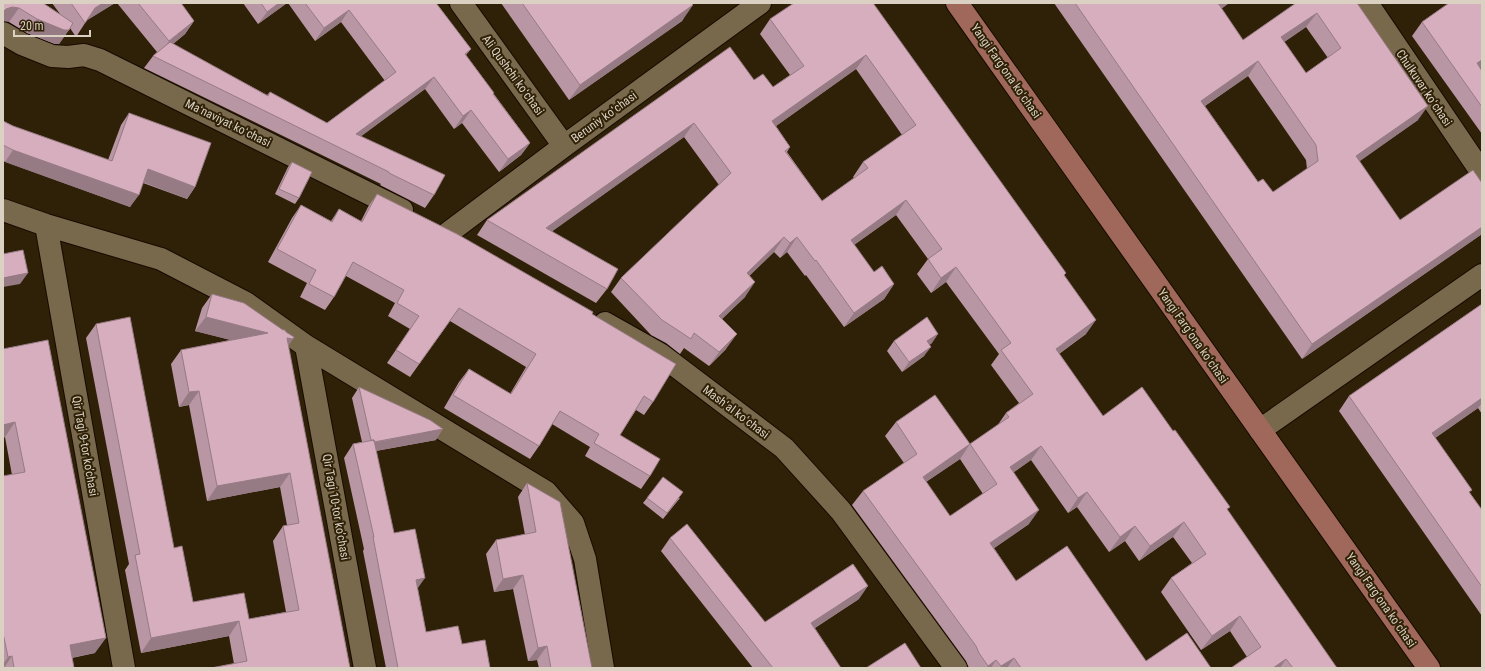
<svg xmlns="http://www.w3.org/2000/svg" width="1485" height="671" font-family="'Roboto Condensed',sans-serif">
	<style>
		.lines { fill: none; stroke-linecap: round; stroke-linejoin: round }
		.minor-casing { stroke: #170a00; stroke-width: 24 }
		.major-casing { stroke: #170a00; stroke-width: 24 }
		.minor { stroke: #78684c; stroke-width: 22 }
		.major { stroke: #a0685b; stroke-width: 22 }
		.wall { fill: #b896a3; fill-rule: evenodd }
		.shaded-wall { fill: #967a84 }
		.building { fill: #d6aebd; stroke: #967a84; fill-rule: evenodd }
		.labels { text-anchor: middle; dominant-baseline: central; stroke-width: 4; stroke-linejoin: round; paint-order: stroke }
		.street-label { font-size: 12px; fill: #dad1c2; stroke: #2f2107 }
	</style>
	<rect width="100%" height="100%" fill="#2f2107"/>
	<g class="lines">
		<g class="minor-casing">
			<path id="minor" d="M 461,3 L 564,146
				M 1367,3 L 1482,173
				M 3,33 L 22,44 L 52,56 L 68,57 L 84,55 L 100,60 L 402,210
				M 3,210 L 46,225 L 161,259 L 246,303 L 306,346 L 546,492 L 573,523 L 585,559 L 603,668
				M 46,225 L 124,668
				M 448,233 L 564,146 L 760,3
				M 605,323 L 660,354 L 784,448 L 841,511 L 956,668
				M 306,346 L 365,668
				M 1260,430 L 1482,275"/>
		</g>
		<g class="major-casing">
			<path id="major" d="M 957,3 L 1429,668"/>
		</g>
		<use href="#minor" class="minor"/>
		<use href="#major" class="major"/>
	</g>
	<path class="wall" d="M 3,3 L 60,14 L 52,3 L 115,3 L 87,20 L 76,37 L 70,28 L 59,44 L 55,44 L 27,33 L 9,22 Z
		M 117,3 L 181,3 L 194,21 L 185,34 L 173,44 L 267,95 L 270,92 L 327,123 L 385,81 L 341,22 L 315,41 L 288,3 L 436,3 L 471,49 L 466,55 L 494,93 L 494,94 L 530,143 L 521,155 L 499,172 L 462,123 L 454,129 L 425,89 L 361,136 L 434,195 L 425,208 L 380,185 L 381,184 L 144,68 L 153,56 L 157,52 Z
		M 243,3 L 287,3 L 258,24 Z
		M 501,3 L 691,3 L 682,21 L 569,100 Z
		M 873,3 L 1064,276 L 1086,334 L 1059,354 L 1103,416 L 1228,511 L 1337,668 L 1231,668 L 1247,657 L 1230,631 L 1201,650 L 1161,592 L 1171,578 L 1192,563 L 1173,537 L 1139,561 L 1125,541 L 1109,552 L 1077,507 L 1068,513 L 1031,460 L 1014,472 L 1029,524 L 994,548 L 1016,581 L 1146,661 L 1211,668 L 969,668 L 966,661 L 852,505 L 863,491 L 904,463 L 885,436 L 896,422 L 970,444 L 997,426 L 1006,413 L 1019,403 L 991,365 L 999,354 L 946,282 L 931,293 L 917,274 L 928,259 L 896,215 L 854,245 L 874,272 L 894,284 L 884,299 L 844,327 L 806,275 L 805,276 L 787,252 L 780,258 L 774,252 L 749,276 L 745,297 L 722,319 L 726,349 L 709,366 L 684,348 L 680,354 L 666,343 L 651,335 L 611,292 L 621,278 L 719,185 L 684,137 L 552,231 L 607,289 L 596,303 L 477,235 L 487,220 L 754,80 L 773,87 L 790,75 L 760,34 L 770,19 ZM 856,69 L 902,135 L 863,162 L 853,177 L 854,178 L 822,201 L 787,152 L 790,147 L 776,126 ZM 960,459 L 983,494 L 950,516 L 926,482 Z
		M 1054,3 L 1229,3 L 1221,9 L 1243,40 L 1296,3 L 1357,3 L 1418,120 L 1359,161 L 1400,220 L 1482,183 L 1482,234 L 1302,359 ZM 1306,27 L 1328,58 L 1306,73 L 1284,42 ZM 1248,76 L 1306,160 L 1307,169 L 1273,192 L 1258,182 L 1205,106 Z
		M 1448,3 L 1482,3 L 1480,68 L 1482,71 L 1482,134 L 1412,36 L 1422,22 L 1448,4 Z
		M 129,113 L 195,187 L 187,199 L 143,183 L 130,207 L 3,161 L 3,121 L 13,126 L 108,160 L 121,125 Z
		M 292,162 L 299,198 L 295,204 L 275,194 L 288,167 Z
		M 377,194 L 592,314 L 653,402 L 644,415 L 636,410 L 620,435 L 650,476 L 641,489 L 585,456 L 590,447 L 552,424 L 539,446 L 530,459 L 444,408 L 459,382 L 469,369 L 510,394 L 526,367 L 450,321 L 410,377 L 387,363 L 410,329 L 388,316 L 395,303 L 346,276 L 334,297 L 325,310 L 300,297 L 307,283 L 268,262 L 292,218 L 301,205 L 331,221 L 339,209 L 361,221 L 368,207 Z
		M 212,294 L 288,345 L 350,668 L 234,664 L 229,636 L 141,653 L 125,570 L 129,564 L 86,338 L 96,324 L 193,602 L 249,619 L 286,612 L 273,541 L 283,526 L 287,525 L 280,487 L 207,501 L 189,405 L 179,407 L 171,364 L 181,350 L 231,340 L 195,331 L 202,308 Z
		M 1482,304 L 1482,414 L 1478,408 L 1435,438 L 1470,493 L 1482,510 L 1482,616 L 1339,411 L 1349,396 Z
		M 894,341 L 932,343 L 929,345 L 924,356 L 902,372 L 887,351 Z
		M 3,349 L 95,653 L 72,658 L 74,668 L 3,668 L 3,476 L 12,475 L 5,437 L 3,438 Z
		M 359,387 L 436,440 L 376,451 L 394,533 L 417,589 L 426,632 L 462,644 L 490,668 L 386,668 L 363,551 L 364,549 L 344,458 L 353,444 L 362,442 L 352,398 Z
		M 527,483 L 592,668 L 539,668 L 537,660 L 528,661 L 513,589 L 494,592 L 486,554 L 496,540 L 525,535 L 518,497 Z
		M 647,498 L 680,498 L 663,519 L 643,503 Z
		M 670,538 L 765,622 L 859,599 L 815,628 L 841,668 L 753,668 L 661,551 Z"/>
	<path class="shaded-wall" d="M 103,3 L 115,3 L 86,21 L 95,8 Z
		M 279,3 L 287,3 L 258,24 L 267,12 Z
		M 1218,3 L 1229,3 L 1207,18 Z
		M 693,5 L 682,21 L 569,100 L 580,85 Z
		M 12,7 L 19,8 L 9,22 L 3,21 L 3,12 L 6,9 Z
		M 349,10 L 341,22 L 315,41 L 324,28 Z
		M 1317,13 L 1306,27 L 1270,52 L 1281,37 Z
		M 37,19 L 69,30 L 59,44 L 55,44 L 27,33 Z
		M 194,21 L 185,34 L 160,55 L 169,41 Z
		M 866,55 L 856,69 L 762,136 L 772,121 Z
		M 1482,60 L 1482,67 L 1467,77 L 1477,63 Z
		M 1258,61 L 1248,76 L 1191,115 L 1201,101 Z
		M 434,77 L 425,89 L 348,146 L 356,134 Z
		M 1428,106 L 1418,120 L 1346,171 L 1356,156 Z
		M 471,110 L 462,123 L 454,129 L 463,116 Z
		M 694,123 L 684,137 L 536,243 L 546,228 Z
		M 530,143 L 521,155 L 499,172 L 508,159 Z
		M 13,150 L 139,195 L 130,207 L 5,162 Z
		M 148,169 L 195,187 L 187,199 L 140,181 Z
		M 906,200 L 896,215 L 841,254 L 851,240 Z
		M 1482,227 L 1482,234 L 1302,359 L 1312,344 Z
		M 784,237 L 774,252 L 737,288 L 747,273 Z
		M 797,237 L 787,252 L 780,258 L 790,243 Z
		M 956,267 L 946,282 L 931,293 L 941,278 Z
		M 28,273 L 20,284 L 3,287 L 3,278 Z
		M 755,282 L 745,297 L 709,331 L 719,316 Z
		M 894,284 L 884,299 L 844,327 L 854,313 Z
		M 206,317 L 268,333 L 258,347 L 195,331 Z
		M 1096,320 L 1086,334 L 1045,363 L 1056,349 Z
		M 737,334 L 726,349 L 709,366 L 719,352 Z
		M 938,334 L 932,343 L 920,351 L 927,341 Z
		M 287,338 L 293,339 L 283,354 Z
		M 931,347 L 924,356 L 902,372 L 909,362 Z
		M 199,391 L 189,405 L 179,407 L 189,392 Z
		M 1482,398 L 1482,403 L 1478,408 L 1421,448 L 1432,433 Z
		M 15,422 L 5,437 L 3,438 L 3,425 Z
		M 443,429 L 436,440 L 364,453 L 372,443 Z
		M 970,444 L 960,459 L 912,491 L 923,477 Z
		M 1041,446 L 1031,460 L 1000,482 L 1010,467 Z
		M 290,473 L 280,487 L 207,501 L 217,486 Z
		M 1087,492 L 1077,507 L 1068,513 L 1078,498 Z
		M 1039,510 L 1029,524 L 980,558 L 990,543 Z
		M 1184,522 L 1173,537 L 1139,561 L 1150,546 Z
		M 1135,526 L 1125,541 L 1109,552 L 1120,537 Z
		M 523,575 L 513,589 L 494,592 L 503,579 Z
		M 425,578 L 415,592 L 416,580 Z
		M 868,586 L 859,599 L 802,636 L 811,623 Z
		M 1240,616 L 1230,631 L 1201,650 L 1212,636 Z
		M 239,621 L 229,636 L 141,653 L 151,638 Z
		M 106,638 L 95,653 L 60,660 L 70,645 Z
		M 547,646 L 537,660 L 528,661 L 538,648 Z
		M 12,656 L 4,668 L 3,668 L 3,664 L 8,657 Z
		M 1014,658 L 1007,668 L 1000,668 L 1001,666 Z
		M 1286,659 L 1280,668 L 1273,668 Z
		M 996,660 L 991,668 L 986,668 L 988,666 Z"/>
	<path class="building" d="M 3,3 L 43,3 L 73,23 L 69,30 L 64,30 L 37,19 L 19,8 L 12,7 L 6,9 L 3,12 Z
		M 71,3 L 103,3 L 95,8 L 85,23 Z
		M 138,3 L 181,3 L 194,21 L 169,41 Z
		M 261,3 L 279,3 L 267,12 Z
		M 305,3 L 436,3 L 471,49 L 465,54 L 494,93 L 493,94 L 530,143 L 508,159 L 471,110 L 463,116 L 434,77 L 356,134 L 445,175 L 434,195 L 389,173 L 389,172 L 153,56 L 170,42 L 268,96 L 270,92 L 327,123 L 396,72 L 349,10 L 324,28 Z
		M 522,3 L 691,3 L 693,5 L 580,85 Z
		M 794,3 L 873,3 L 1066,273 L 1064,275 L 1096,320 L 1056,349 L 1103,416 L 1142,387 L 1173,431 L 1175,430 L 1230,507 L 1227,509 L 1337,668 L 1293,668 L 1286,659 L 1273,668 L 1231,668 L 1261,647 L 1240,616 L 1212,636 L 1171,578 L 1206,554 L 1184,522 L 1150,546 L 1135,526 L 1120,537 L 1087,492 L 1078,498 L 1041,446 L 1010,467 L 1039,510 L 990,543 L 1016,581 L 1067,546 L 1146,661 L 1187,633 L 1211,668 L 1021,668 L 1014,658 L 1001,666 L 996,660 L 988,666 L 979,653 L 976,646 L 863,491 L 917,454 L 896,422 L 935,395 L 970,444 L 1009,417 L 1006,413 L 1033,394 L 1001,350 L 1011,343 L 956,267 L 941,278 L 928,259 L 942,249 L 906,200 L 851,240 L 874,272 L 882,266 L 894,284 L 854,313 L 816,260 L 815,261 L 797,237 L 790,243 L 784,237 L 747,273 L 755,282 L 719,316 L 737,334 L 719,352 L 694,333 L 691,339 L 676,329 L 662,320 L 621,278 L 731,173 L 694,123 L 546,228 L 618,269 L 607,289 L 487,220 L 730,47 L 754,80 L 763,74 L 773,87 L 804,66 L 770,19 ZM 866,55 L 916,125 L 863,162 L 868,168 L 822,201 L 785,151 L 790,147 L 772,121 ZM 970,444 L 997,484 L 950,516 L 923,477 Z
		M 1075,3 L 1218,3 L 1243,40 L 1296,3 L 1357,3 L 1428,106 L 1356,156 L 1400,220 L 1473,170 L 1482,183 L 1482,227 L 1312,344 ZM 1317,13 L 1341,48 L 1306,73 L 1281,37 ZM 1258,61 L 1316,145 L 1318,161 L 1273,192 L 1263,179 L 1258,182 L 1201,101 Z
		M 1449,3 L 1482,3 L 1482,60 L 1477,63 L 1482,71 L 1482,107 L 1422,22 Z
		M 129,113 L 211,143 L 195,187 L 148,169 L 139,195 L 13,150 L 3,145 L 3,121 L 13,126 L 112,161 Z
		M 292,162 L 312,172 L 299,198 L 279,189 Z
		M 377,194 L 457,234 L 593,312 L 592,314 L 676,364 L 653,402 L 644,396 L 620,435 L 660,459 L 650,476 L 594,443 L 599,434 L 560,411 L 539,446 L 453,395 L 469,369 L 511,394 L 536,354 L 459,308 L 419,364 L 396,350 L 419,316 L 397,303 L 404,290 L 353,262 L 334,297 L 309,284 L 316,270 L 277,249 L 301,205 L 332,222 L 339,209 L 362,222 Z
		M 23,250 L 28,273 L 3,278 L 3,254 Z
		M 212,294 L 244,303 L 283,330 L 285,330 L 286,332 L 294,337 L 293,339 L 287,338 L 350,668 L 211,668 L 247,661 L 239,621 L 151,638 L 135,555 L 140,554 L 96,324 L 130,317 L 174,548 L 182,546 L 193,602 L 244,593 L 249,619 L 299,610 L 283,526 L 299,523 L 290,473 L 217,486 L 199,391 L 189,392 L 181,350 L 268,333 L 206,317 Z
		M 1482,304 L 1482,398 L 1432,433 L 1472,490 L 1469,492 L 1482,510 L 1482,587 L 1349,396 Z
		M 927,317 L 938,334 L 927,341 L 931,347 L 909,362 L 894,341 Z
		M 48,340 L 106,638 L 70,645 L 74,668 L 14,668 L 12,656 L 8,657 L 3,633 L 3,476 L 25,472 L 15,422 L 3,425 L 3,349 Z
		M 359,387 L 430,420 L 443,429 L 374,442 L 374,440 L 371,440 Z
		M 374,440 L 394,533 L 415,529 L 425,578 L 416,580 L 426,632 L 458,626 L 462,644 L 485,640 L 490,668 L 398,668 L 373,537 L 374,537 L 353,444 Z
		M 663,477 L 683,492 L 667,513 L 647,498 Z
		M 527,483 L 560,502 L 592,668 L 551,668 L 547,646 L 538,648 L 523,575 L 503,579 L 496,540 L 536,532 Z
		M 687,524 L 765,622 L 853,564 L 868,586 L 811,623 L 841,668 L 773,668 L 670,538 Z
		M 905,643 L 921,668 L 866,668 Z"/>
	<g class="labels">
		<g class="street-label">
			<text transform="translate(1006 71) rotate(55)">Yangi Fargʻona koʻchasi</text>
			<text transform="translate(513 75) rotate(54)">Ali Qushchi koʻchasi</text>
			<text transform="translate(1424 88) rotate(56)">Chulkuvar koʻchasi</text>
			<text transform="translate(604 117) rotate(-36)">Beruniy koʻchasi</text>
			<text transform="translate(228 123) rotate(26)">Maʻnaviyat koʻchasi</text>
			<text transform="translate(1193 336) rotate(55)">Yangi Fargʻona koʻchasi</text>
			<text transform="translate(736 412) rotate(37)">Mashʻal koʻchasi</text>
			<text transform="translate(85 446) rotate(80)">Qir Tagi 9-tor koʼchasi</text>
			<text transform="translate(336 507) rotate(80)">Qir Tagi 10-tor koʼchasi</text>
			<text transform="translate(1381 600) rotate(55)">Yangi Fargʻona koʻchasi</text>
		</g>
	</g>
	<rect width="1485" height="671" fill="none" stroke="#dad1c2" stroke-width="8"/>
	<path d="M14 30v6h76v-6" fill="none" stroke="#dad1c2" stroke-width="2"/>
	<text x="20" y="30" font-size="12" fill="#dad1c2" stroke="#2f2107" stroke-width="3" paint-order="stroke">20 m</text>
</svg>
